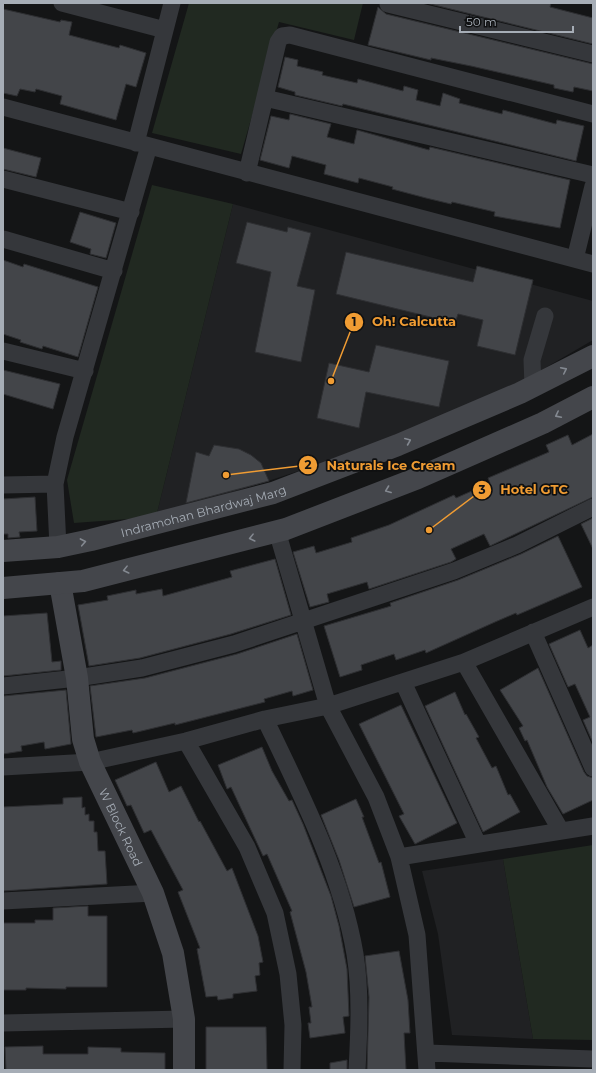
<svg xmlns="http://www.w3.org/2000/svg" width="596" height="1073" font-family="Montserrat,sans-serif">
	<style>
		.built { fill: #202123 }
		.green { fill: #212921 }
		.building { fill: #434549; stroke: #2e2f32 }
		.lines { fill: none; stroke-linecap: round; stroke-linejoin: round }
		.street { stroke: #35373b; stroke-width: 17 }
		.secondary { stroke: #44464b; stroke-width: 22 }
		.oneway { stroke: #848991 }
		.labels { text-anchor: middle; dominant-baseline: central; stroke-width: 3.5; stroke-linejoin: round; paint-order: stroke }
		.street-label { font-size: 12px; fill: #a6adb6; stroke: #0f1011 }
		.leader { fill: none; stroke: #f09c33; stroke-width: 1.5 }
		.callout-dot { fill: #f09c33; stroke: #0f1011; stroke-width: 1.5 }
		.mark-label { font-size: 12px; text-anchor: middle; font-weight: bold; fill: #111 }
		.callout-label { font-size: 13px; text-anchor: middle; font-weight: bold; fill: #f09c33; stroke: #0f1011; stroke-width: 3.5; stroke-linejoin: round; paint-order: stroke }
	</style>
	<rect width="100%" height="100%" fill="#141516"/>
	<path class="built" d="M 233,204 L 593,301 L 593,340 L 521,382 L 441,422 L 302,470 L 156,517 Z
		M 503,859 L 533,1039 L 452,1035 L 438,934 L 422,871 Z"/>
	<path class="green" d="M 189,3 L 363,3 L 354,40 L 279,22 L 241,154 L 152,133 Z
		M 152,185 L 233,204 L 156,517 L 74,523 L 67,480 Z
		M 593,845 L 593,1040 L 533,1039 L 503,859 Z"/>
	<path class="building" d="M 426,3 L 551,3 L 550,7 L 593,18 L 593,44 Z
		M 378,7 L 386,14 L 593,64 L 593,91 L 574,87 L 573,92 L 554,88 L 554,85 L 471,66 L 431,58 L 431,60 L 368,45 Z
		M 3,9 L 60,22 L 61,20 L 72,22 L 69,35 L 119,48 L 120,45 L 146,53 L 136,87 L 126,84 L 116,120 L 60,104 L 62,96 L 36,89 L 35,92 L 20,89 L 17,96 L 3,93 Z
		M 285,57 L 298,60 L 297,66 L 323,72 L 322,75 L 357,83 L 358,79 L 403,91 L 404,86 L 418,90 L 416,100 L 440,106 L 443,93 L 460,99 L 459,103 L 502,114 L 503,110 L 556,124 L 557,120 L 584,126 L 576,161 L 343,104 L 342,106 L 295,95 L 295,92 L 278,87 Z
		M 290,114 L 331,124 L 327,137 L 354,144 L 357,130 L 429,150 L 430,147 L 570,180 L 560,228 L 494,216 L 495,212 L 452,202 L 451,204 L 426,198 L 392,189 L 393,187 L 359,178 L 358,183 L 324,174 L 326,165 L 292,156 L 289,168 L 260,160 L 271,116 L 289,120 Z
		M 3,148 L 41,158 L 36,177 L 3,169 Z
		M 80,212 L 116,223 L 106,258 L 90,254 L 91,249 L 70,242 Z
		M 247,222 L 287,232 L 288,227 L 311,233 L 297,286 L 315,290 L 301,362 L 255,352 L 271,272 L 236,263 Z
		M 346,252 L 473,282 L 477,266 L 533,280 L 515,355 L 477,346 L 483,320 L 458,314 L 455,323 L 336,294 Z
		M 3,260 L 23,267 L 24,264 L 98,287 L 78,357 L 43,346 L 42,349 L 20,342 L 21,340 L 3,334 Z
		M 376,345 L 449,361 L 439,407 L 366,392 L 359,428 L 317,418 L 329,363 L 369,372 Z
		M 3,370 L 60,384 L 53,409 L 3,394 Z
		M 593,434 L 593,497 L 490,546 L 484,534 L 451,549 L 456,559 L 451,562 L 369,589 L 367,582 L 327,594 L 329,602 L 310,607 L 293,552 L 314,546 L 316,553 L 352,542 L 351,538 L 389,525 L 454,495 L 456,498 L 490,483 L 488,478 L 549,452 L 546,445 L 568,435 L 572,445 Z
		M 214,445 L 239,449 L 251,455 L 261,463 L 269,481 L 186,503 L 196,452 L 209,456 Z
		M 35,497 L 37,531 L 19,532 L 20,537 L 8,538 L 8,534 L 3,534 L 3,499 Z
		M 593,518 L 593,549 L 581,524 Z
		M 558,536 L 582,587 L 517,615 L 516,613 L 495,622 L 426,653 L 425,650 L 396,660 L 394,654 L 361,665 L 362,670 L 340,677 L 324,626 L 391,606 L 390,603 L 458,580 L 521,554 Z
		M 275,559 L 291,615 L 231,634 L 140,658 L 89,666 L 78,605 L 108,600 L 107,596 L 136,590 L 136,594 L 162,589 L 163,596 L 232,577 L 230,571 Z
		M 47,613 L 52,662 L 61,661 L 61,670 L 3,676 L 3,616 Z
		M 580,630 L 588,648 L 593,645 L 593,743 L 583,720 L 590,717 L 575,684 L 568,687 L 549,644 Z
		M 297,634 L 313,690 L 293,696 L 292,691 L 264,699 L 265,702 L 175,725 L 175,723 L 133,733 L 132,730 L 96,737 L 90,686 L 145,678 L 237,654 Z
		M 538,668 L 584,772 L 587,776 L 593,778 L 593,800 L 563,814 L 547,787 L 527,740 L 525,741 L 519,728 L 523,726 L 500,690 Z
		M 66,690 L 71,744 L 45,749 L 44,742 L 21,746 L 22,751 L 3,754 L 3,696 Z
		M 455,692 L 465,715 L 466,714 L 479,737 L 476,738 L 492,768 L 496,766 L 508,795 L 510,794 L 520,812 L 483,832 L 425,706 Z
		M 401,705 L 457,823 L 415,844 L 399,816 L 404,814 L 359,724 Z
		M 262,747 L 272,771 L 289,801 L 292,800 L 303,824 L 331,896 L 339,926 L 347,969 L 349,1016 L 343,1017 L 345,1033 L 310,1038 L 308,1023 L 311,1023 L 309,1007 L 312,1007 L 306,972 L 290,912 L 292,911 L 267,854 L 263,856 L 231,787 L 227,789 L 218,765 Z
		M 156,762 L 169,792 L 181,786 L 199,822 L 200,821 L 227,871 L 232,868 L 258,936 L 263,962 L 259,963 L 260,975 L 255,976 L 257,991 L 233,994 L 233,998 L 218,1000 L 217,996 L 206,997 L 197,949 L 200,948 L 178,892 L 183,890 L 151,830 L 144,833 L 131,805 L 127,806 L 115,780 Z
		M 82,797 L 82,808 L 85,807 L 85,815 L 89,814 L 89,821 L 94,821 L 94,832 L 97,832 L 98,851 L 105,851 L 107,884 L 3,891 L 3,807 L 63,804 L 63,798 Z
		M 356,799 L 364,817 L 362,817 L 379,863 L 381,862 L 390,897 L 354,907 L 339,860 L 321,815 Z
		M 88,906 L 88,916 L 107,916 L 107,987 L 66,987 L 66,989 L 26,988 L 26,990 L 3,990 L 3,923 L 35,923 L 35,920 L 53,920 L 53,908 Z
		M 399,951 L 408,1000 L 410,1033 L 404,1033 L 406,1070 L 367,1070 L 369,997 L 365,956 Z
		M 206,1027 L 266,1027 L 267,1070 L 206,1070 Z
		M 43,1046 L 43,1054 L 88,1054 L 88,1047 L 121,1048 L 121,1052 L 165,1053 L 165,1070 L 6,1070 L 5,1047 Z
		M 347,1060 L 347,1070 L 330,1070 L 330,1063 Z"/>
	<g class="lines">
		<path class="street" d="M 62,3 L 165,30
			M 388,4 L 593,54
			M 265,98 L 593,175
			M 3,107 L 593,264
			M 136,143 L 172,3
			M 247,173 L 278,42 L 282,36 L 290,35 L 593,114
			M 3,179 L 131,212
			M 3,239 L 114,271
			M 575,259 L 593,186
			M 3,351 L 85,371
			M 533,386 L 532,360 L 545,316
			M 3,485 L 55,484
			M 277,531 L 328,706 L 376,797 L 399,857 L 417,935 L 427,1070
			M 58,547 L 55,484 L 65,437 L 149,146
			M 533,632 L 593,768
			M 464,662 L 561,831
			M 403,682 L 478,844
			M 3,686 L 77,678 L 142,668 L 234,644 L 454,571 L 517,545 L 593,507
			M 265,719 C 301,794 341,872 355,954 C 361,991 359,1033 357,1070
			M 186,741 L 247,847 L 275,913 L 288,974 L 293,1025 L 292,1070
			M 3,767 L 90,762 L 186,741 L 265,719 L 328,706 L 464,662 L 593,607
			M 399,857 L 593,826
			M 3,901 L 153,893
			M 3,1023 L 184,1019
			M 427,1053 L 593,1059"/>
		<g class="secondary">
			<path id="s1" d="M 3,551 L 58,547 L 91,540 L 273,493 L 398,445 L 520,393 L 593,356"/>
			<path id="s2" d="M 60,583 L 77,678 L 83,739 L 90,762 L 153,893 L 173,953 L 184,1019 L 184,1070"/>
			<path d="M 3,588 L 83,581 L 286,529 L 418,478 L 543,423 L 593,397"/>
		</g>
	</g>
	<defs><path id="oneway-chevron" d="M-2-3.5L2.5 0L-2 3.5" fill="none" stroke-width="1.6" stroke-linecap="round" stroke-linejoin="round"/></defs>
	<g class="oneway">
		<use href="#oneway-chevron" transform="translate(564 370) rotate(-26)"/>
		<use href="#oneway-chevron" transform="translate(558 415) rotate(153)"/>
		<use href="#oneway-chevron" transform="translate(408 441) rotate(-23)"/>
		<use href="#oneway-chevron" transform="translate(388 490) rotate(159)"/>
		<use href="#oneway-chevron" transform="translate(252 538) rotate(166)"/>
		<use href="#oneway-chevron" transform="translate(83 542) rotate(-11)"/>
		<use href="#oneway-chevron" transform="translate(126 570) rotate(166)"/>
	</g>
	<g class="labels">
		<g class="street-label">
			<text stroke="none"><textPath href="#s1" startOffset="205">Indramohan Bhardwaj Marg</textPath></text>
			<text stroke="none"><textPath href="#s2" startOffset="254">W Block Road</textPath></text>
		</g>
	</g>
	<path class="leader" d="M331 381L354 322M226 475L308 465M429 530L482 490"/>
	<g class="callout-dot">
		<circle cx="331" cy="381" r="4"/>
		<circle cx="226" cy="475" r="4"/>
		<circle cx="429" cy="530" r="4"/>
		<circle cx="354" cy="322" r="10"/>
		<circle cx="308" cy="465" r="10"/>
		<circle cx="482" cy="490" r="10"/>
	</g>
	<g class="mark-label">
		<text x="354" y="326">1</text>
		<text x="308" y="469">2</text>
		<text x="482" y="494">3</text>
	</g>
	<g class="callout-label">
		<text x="414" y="326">Oh! Calcutta</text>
		<text x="391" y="470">Naturals Ice Cream</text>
		<text x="534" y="494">Hotel GTC</text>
	</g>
	<rect width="596" height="1073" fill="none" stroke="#a6adb6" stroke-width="8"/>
	<path d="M460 26v6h113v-6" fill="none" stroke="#a6adb6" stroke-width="2"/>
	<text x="466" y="26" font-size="12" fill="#a6adb6" stroke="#0f1011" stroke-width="3" paint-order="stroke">50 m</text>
</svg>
